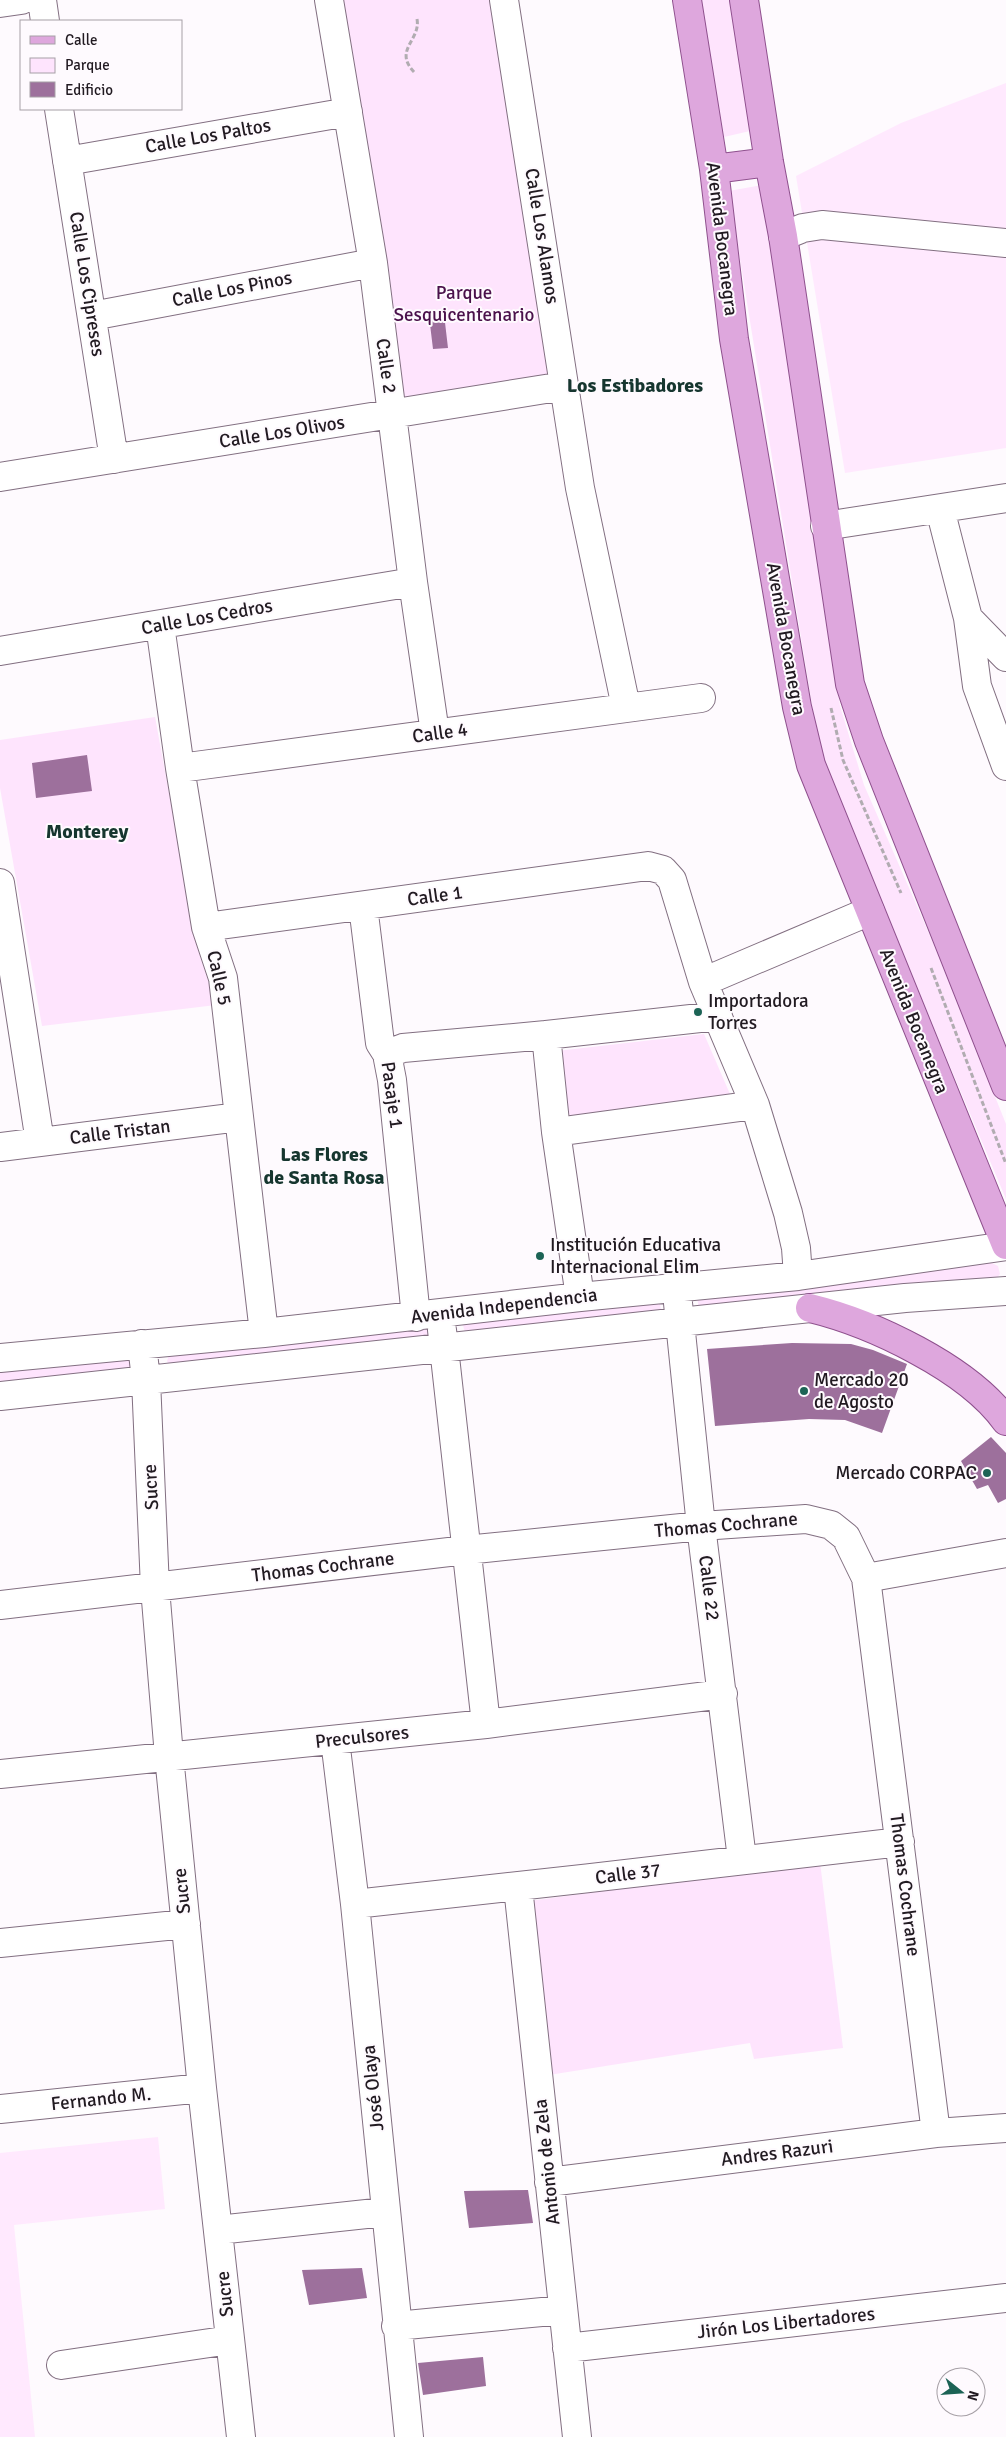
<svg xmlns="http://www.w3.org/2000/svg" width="1006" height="2437" font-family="Signika,sans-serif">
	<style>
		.built { fill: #ffe9fe }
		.green { fill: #fee4fd }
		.building { fill: #9d709c }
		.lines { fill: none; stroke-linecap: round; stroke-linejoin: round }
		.minor-casing { stroke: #826f81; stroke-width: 30 }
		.major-casing { stroke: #8e508d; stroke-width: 30 }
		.path { stroke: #b1acb1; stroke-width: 3; stroke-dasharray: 5 2.5; stroke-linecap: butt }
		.minor { stroke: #fff; stroke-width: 28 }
		.major { stroke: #dea7dd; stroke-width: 28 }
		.poi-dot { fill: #1c6355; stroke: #fefafe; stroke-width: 2 }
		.labels { text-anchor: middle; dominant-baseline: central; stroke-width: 4; stroke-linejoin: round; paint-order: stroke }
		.street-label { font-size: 19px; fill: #211a21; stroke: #fefafe }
		.park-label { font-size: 19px; fill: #4a114b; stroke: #fefafe }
		.poi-label { font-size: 19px; fill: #211a21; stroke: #fefafe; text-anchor: start }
		.neighbourhood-label { font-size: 20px; font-weight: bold; fill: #16362f; stroke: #fefafe }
	</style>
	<rect width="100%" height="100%" fill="#fefafe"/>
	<path class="built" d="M 1006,83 L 1006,448 L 845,473 L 796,176 L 901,123 Z
		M 158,2137 L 165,2209 L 14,2225 L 35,2437 L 0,2437 L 0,2153 Z"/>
	<path class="green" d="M 339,0 L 492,0 L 554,380 L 402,403 Z
		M 700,0 L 730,0 L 750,131 L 724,137 Z
		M 762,185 L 840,706 L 864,785 L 938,954 L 1006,1124 L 1006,1199 L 821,761 L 729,191 Z
		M 155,717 L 198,950 L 216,1005 L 42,1026 L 0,788 L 0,740 Z
		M 704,1034 L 733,1101 L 571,1123 L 557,1051 Z
		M 988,1261 L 998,1266 L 1000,1274 L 994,1282 L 699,1309 L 697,1297 Z
		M 660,1303 L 661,1312 L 465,1333 L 463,1325 L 470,1318 Z
		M 426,1322 L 435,1338 L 170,1367 L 167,1361 L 169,1355 Z
		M 129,1354 L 140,1367 L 0,1388 L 0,1367 Z
		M 820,1862 L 843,2048 L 754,2059 L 750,2043 L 549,2075 L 529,1901 Z"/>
	<path class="building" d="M 444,314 L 448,348 L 433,349 L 429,316 Z
		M 87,755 L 92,791 L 36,798 L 32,763 Z
		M 792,1343 L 851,1344 L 873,1350 L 907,1364 L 882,1433 L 845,1420 L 809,1419 L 715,1426 L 707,1349 Z
		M 991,1437 L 1006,1453 L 1006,1499 L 998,1503 L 988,1485 L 977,1489 L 961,1461 Z
		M 528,2190 L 533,2223 L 469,2228 L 464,2191 Z
		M 362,2268 L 367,2298 L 309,2305 L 302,2270 Z
		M 483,2357 L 486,2386 L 423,2395 L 418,2363 Z"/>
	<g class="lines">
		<g class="minor-casing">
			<path id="minor" d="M 42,0 L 45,21
				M 329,0 L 373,263 L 413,582 L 435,733
				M 504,0 L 580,488 L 626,707
				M 0,3 L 21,0
				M 59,109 L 114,459
				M 67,161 L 348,112
				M 783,236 L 803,228 L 822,225 L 1006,243
				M 92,316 L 373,263
				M 0,477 L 564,386
				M 940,509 L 968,618 L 1006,657
				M 825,526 L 1006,498
				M 968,618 L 977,686 L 1006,766
				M 160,625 L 180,768 L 206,927 L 223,978 L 264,1333
				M 0,651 L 413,582
				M 180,768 L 701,698
				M 0,883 L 40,1142
				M 363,906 L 380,1043 L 387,1054 L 392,1080 L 416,1317
				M 206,927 L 648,866 L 663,870 L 672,880 L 703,982 L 755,1105 L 788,1213 L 796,1248 L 798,1276
				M 703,982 L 870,911
				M 546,1035 L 556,1132 L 580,1297
				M 387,1054 L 403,1048 L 546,1035 L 718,1016
				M 556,1132 L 755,1105
				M 0,1147 L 239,1117
				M 678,1303 L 701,1526 L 742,1859
				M 442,1330 L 486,1724
				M 142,1344 L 146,1380 L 155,1588 L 169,1756 L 202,2088 L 241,2437
				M 0,1358 L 264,1333 L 580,1297 L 798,1276 L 1006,1246
				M 0,1396 L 680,1322 L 905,1298 L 1006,1291
				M 866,1578 L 1006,1553
				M 0,1605 L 466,1550 L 701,1526 L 806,1519 L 831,1525 L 846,1537 L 866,1578 L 936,2133
				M 335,1740 L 355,1904 L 409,2437
				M 0,1774 L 486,1724 L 723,1694
				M 518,1887 L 577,2437
				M 355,1904 C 537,1885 718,1863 900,1842
				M 0,1943 L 186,1924
				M 0,2109 L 202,2088
				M 549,2182 L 936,2133 L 1006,2128
				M 218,2230 L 385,2212
				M 396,2326 L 563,2310
				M 567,2348 L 1006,2298
				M 61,2365 L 230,2340"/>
		</g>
		<g class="major-casing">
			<path id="major" d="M 687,0 L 714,169 L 734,339 L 797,707 L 811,765 L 1006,1245
				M 744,0 L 769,162 L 783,236 L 850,684 L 869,741 L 1006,1086
				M 714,169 L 769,162
				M 810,1308 C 872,1323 968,1368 1006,1421"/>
		</g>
		<path class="path" d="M 414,72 C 393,50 421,40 417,19
			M 831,708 L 843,760 L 901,893
			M 931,968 L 1006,1164"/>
		<use href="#minor" class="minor"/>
		<use href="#major" class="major"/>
	</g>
	<g class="poi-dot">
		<circle cx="698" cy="1012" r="5"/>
		<circle cx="540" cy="1256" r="5"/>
		<circle cx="804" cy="1391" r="5"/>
		<circle cx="987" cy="1473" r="5"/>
	</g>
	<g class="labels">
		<g class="street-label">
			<text transform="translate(208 136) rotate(-10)">Calle Los Paltos</text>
			<text transform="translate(542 236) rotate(81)">Calle Los Alamos</text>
			<text transform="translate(722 239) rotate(83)">Avenida Bocanegra</text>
			<text transform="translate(87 284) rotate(81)">Calle Los Cipreses</text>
			<text transform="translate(232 289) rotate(-11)">Calle Los Pinos</text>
			<text transform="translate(386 366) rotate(82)">Calle 2</text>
			<text transform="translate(282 432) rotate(-9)">Calle Los Olivos</text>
			<text transform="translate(207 617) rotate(-10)">Calle Los Cedros</text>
			<text transform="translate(786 639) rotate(80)">Avenida Bocanegra</text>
			<text transform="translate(440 733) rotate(-8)">Calle 4</text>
			<text transform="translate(435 896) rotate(-8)">Calle 1</text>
			<text transform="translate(219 978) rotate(77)">Calle 5</text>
			<text transform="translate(914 1021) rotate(68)">Avenida Bocanegra</text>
			<text transform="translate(392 1095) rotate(82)">Pasaje 1</text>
			<text transform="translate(120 1132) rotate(-7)">Calle Tristan</text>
			<text transform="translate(504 1306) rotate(-7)">Avenida Independencia</text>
			<text transform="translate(151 1487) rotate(-93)">Sucre</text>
			<text transform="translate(726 1525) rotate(-5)">Thomas Cochrane</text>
			<text transform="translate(323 1567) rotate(-7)">Thomas Cochrane</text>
			<text transform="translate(709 1588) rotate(83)">Calle 22</text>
			<text transform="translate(362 1737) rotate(-6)">Preculsores</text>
			<text transform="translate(628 1874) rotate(-7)">Calle 37</text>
			<text transform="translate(905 1885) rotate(83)">Thomas Cochrane</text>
			<text transform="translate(182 1891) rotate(-96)">Sucre</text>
			<text transform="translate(373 2088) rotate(-96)">José Olaya</text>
			<text transform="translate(101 2099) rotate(-6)">Fernando M.</text>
			<text transform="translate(777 2153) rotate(-7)">Andres Razuri</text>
			<text transform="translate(547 2162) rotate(-96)">Antonio de Zela</text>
			<text transform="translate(225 2294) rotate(-96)">Sucre</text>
			<text transform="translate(786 2323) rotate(-6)">Jirón Los Libertadores</text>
		</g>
		<g class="park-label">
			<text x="464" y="293">Parque<tspan x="464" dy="22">Sesquicentenario</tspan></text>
		</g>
		<g class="poi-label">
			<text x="708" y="1001">Importadora<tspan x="708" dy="22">Torres</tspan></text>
			<text x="550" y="1245">Institución Educativa<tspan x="550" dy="22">Internacional Elim</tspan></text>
			<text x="814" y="1380">Mercado 20<tspan x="814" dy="22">de Agosto</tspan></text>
			<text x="977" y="1473" text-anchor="end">Mercado CORPAC</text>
		</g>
		<g class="neighbourhood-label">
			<text x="635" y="385">Los Estibadores</text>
			<text x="87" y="831">Monterey</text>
			<text x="324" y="1154">Las Flores<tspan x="324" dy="23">de Santa Rosa</tspan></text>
		</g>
	</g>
	<rect x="20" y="20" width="162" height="90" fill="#fefafe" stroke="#a6a0a6"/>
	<rect x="30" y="36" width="25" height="8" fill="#dea7dd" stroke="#a6a0a6"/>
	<text x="65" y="45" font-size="15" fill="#211a21">Calle</text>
	<rect x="30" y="58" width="25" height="15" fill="#fee4fd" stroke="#a6a0a6"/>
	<text x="65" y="70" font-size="15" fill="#211a21">Parque</text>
	<rect x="30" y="82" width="25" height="15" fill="#9d709c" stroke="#a6a0a6"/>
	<text x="65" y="95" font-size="15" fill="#211a21">Edificio</text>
	<g transform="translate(961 2392) rotate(107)"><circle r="24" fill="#fefafe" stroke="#a6a0a6"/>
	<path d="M0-4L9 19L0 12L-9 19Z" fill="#1c6355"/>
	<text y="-8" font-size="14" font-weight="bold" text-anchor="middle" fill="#211a21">N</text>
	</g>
</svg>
